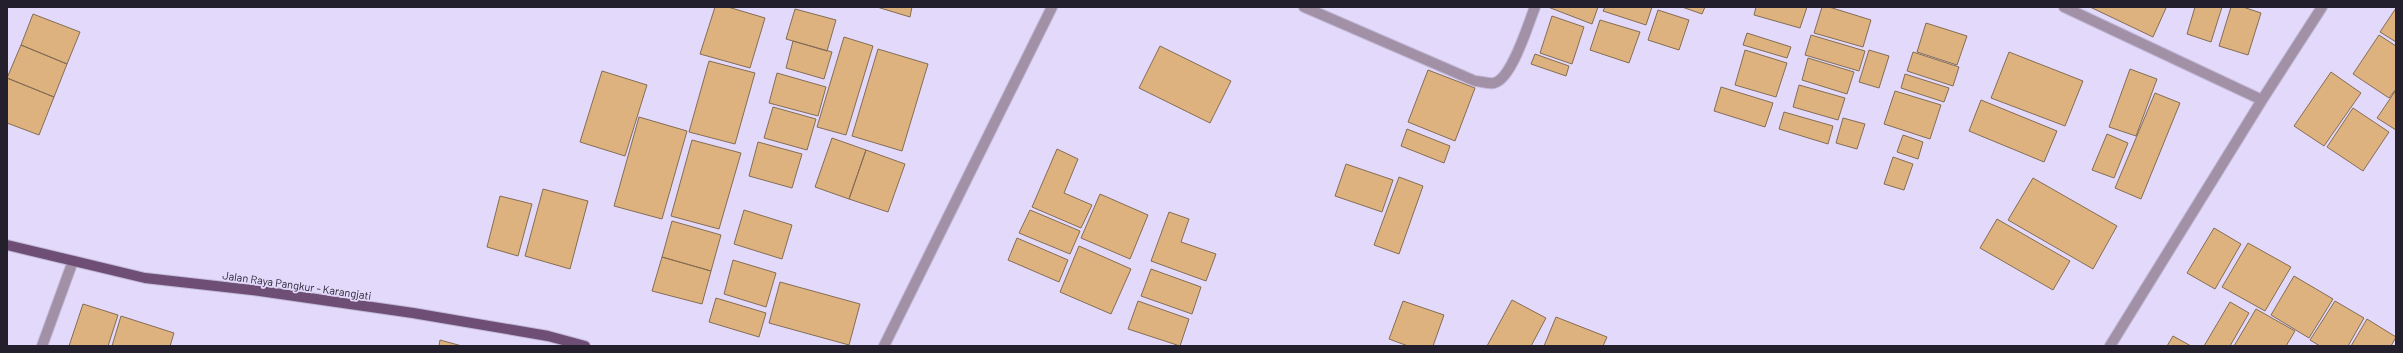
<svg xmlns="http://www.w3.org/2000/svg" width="2403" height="353" font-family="Barlow,sans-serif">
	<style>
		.building { fill: #deb27f; stroke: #846d54 }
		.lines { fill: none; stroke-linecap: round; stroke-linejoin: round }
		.minor-casing { stroke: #c0b8d6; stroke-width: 12 }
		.major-casing { stroke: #c0b8d6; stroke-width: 12 }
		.minor { stroke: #a290a6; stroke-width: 10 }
		.major { stroke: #6e4e75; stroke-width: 10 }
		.labels { text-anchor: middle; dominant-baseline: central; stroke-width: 3.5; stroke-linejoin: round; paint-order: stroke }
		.street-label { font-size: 11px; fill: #231f2c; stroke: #e3d9fb }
	</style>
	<rect width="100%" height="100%" fill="#e3d9fb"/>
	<path class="building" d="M 715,7 L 728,7 L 765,18 L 750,68 L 700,54 Z
		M 877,7 L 912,7 L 910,17 Z
		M 1548,7 L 1598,7 L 1592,24 Z
		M 1605,7 L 1652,7 L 1646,25 L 1603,11 Z
		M 1682,7 L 1705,7 L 1702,14 Z
		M 1756,7 L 1807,7 L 1800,28 L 1754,15 Z
		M 1822,7 L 1829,7 L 1871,20 L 1863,47 L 1814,33 Z
		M 2090,7 L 2164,7 L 2166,8 L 2153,37 Z
		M 2195,7 L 2222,7 L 2211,42 L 2187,34 Z
		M 2231,7 L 2243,7 L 2261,13 L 2248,55 L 2219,46 Z
		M 2396,8 L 2396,42 L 2380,32 Z
		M 795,9 L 836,20 L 827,51 L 786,39 Z
		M 1658,10 L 1689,20 L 1679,50 L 1648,40 Z
		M 33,14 L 80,32 L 67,64 L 21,45 Z
		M 1552,16 L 1584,27 L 1572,64 L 1540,53 Z
		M 1600,20 L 1640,32 L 1629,63 L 1590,50 Z
		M 1926,23 L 1967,36 L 1957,65 L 1917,52 Z
		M 1747,33 L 1791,47 L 1787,58 L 1743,45 Z
		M 1811,35 L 1865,51 L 1859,71 L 1805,55 Z
		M 2379,35 L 2396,46 L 2396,89 L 2389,98 L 2353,74 Z
		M 844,37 L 873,46 L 846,135 L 817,127 Z
		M 793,41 L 832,52 L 824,79 L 786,68 Z
		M 21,45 L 67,64 L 54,97 L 7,78 Z
		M 1160,46 L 1231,81 L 1210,123 L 1139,88 Z
		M 878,49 L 928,64 L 902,151 L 852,136 Z
		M 1745,50 L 1787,63 L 1776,97 L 1735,85 Z
		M 1869,50 L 1889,56 L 1879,88 L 1859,82 Z
		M 1913,52 L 1959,67 L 1953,86 L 1907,71 Z
		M 2009,52 L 2083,81 L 2065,126 L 1991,98 Z
		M 1535,54 L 1569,66 L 1566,76 L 1531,64 Z
		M 1808,58 L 1854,72 L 1847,94 L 1802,80 Z
		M 709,61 L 755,73 L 735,144 L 689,132 Z
		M 2130,69 L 2157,79 L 2136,136 L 2109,127 Z
		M 1428,70 L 1475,88 L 1455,141 L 1408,122 Z
		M 602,71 L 647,85 L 625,156 L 580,142 Z
		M 2331,72 L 2361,93 L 2324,146 L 2294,126 Z
		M 777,73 L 826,87 L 818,116 L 769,103 Z
		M 1905,74 L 1949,88 L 1944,102 L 1901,88 Z
		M 7,78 L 54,97 L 39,135 L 7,123 Z
		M 1799,85 L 1845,98 L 1838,120 L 1793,107 Z
		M 1721,87 L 1773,103 L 1765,127 L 1714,111 Z
		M 2396,90 L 2396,130 L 2377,118 Z
		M 1895,91 L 1941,105 L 1930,139 L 1884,124 Z
		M 2155,93 L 2180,103 L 2141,199 L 2115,188 Z
		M 1981,100 L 2057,131 L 2044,162 L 1969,131 Z
		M 773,107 L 816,119 L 807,150 L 764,138 Z
		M 2353,108 L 2389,132 L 2363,171 L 2327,147 Z
		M 1784,112 L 1833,126 L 1828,144 L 1779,129 Z
		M 639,117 L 687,131 L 662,219 L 614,206 Z
		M 1843,118 L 1865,124 L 1857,149 L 1836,143 Z
		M 1407,129 L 1450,146 L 1444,163 L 1401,146 Z
		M 2107,134 L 2128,143 L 2114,178 L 2092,170 Z
		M 1903,135 L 1923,142 L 1918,159 L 1897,152 Z
		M 832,138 L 866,150 L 849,199 L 815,187 Z
		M 692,140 L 741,153 L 719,229 L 671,216 Z
		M 758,142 L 802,154 L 792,188 L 749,176 Z
		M 1057,149 L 1078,159 L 1064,193 L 1092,205 L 1081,228 L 1032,207 Z
		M 866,150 L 905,164 L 888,212 L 849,199 Z
		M 1893,157 L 1913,164 L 1904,190 L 1884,184 Z
		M 1346,164 L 1393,180 L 1382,212 L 1335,196 Z
		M 1399,177 L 1423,186 L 1399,254 L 1374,245 Z
		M 2033,178 L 2117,226 L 2093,269 L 2008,220 Z
		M 543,189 L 588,201 L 570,269 L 525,256 Z
		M 1100,194 L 1148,215 L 1130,259 L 1081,238 Z
		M 500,196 L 532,204 L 518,256 L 487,247 Z
		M 744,210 L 792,225 L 782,259 L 734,244 Z
		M 1030,210 L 1080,231 L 1070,254 L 1019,233 Z
		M 1169,212 L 1189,219 L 1181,242 L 1216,254 L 1206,281 L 1151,261 Z
		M 1997,219 L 2070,261 L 2053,290 L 1980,248 Z
		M 672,221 L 721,235 L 711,271 L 662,257 Z
		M 2214,228 L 2241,244 L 2215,289 L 2187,273 Z
		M 1017,238 L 1068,260 L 1059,282 L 1008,260 Z
		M 2248,243 L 2291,267 L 2265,311 L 2222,287 Z
		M 1079,246 L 1131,269 L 1111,314 L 1060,292 Z
		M 662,257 L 711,271 L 702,304 L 652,291 Z
		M 733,260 L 776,273 L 766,307 L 724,294 Z
		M 1151,269 L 1201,287 L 1192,314 L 1141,296 Z
		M 2294,276 L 2333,299 L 2309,338 L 2271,315 Z
		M 780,282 L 860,304 L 849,345 L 769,323 Z
		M 716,298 L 766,313 L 759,337 L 709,322 Z
		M 1512,300 L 1546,318 L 1531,346 L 1487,346 Z
		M 1138,301 L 1189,319 L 1180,346 L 1128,329 Z
		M 1403,301 L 1444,315 L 1433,346 L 1408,346 L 1389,339 Z
		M 2335,301 L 2364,318 L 2348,346 L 2320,346 L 2310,340 Z
		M 2230,302 L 2249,313 L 2230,346 L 2204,346 Z
		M 83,304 L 118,315 L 108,346 L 69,346 Z
		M 2256,309 L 2295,331 L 2286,346 L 2234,346 Z
		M 121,316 L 174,333 L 170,346 L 112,346 Z
		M 1556,317 L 1607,337 L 1603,346 L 1544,346 Z
		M 2367,319 L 2396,337 L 2391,346 L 2351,346 Z
		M 2173,336 L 2191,346 L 2167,346 Z
		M 440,340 L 462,346 L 439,346 Z"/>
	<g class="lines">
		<g class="minor-casing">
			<path id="minor" d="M 1304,7 L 1475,81 C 1480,81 1488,84 1494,83 C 1512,79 1528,24 1535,7
				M 2064,7 L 2262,100
				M 42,346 L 73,261
				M 884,346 L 1052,7
				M 2110,346 L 2262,100 L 2322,7"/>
		</g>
		<g class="major-casing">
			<path id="major" d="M 7,245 L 145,278 L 260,291 L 413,313 L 548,336 L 585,346"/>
		</g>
		<use href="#minor" class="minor"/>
		<use href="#major" class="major"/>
	</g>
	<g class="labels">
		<g class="street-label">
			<text transform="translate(297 285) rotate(8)">Jalan Raya Pangkur - Karangjati</text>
		</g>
	</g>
	<rect width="2403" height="353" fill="none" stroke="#231f2c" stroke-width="16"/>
</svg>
